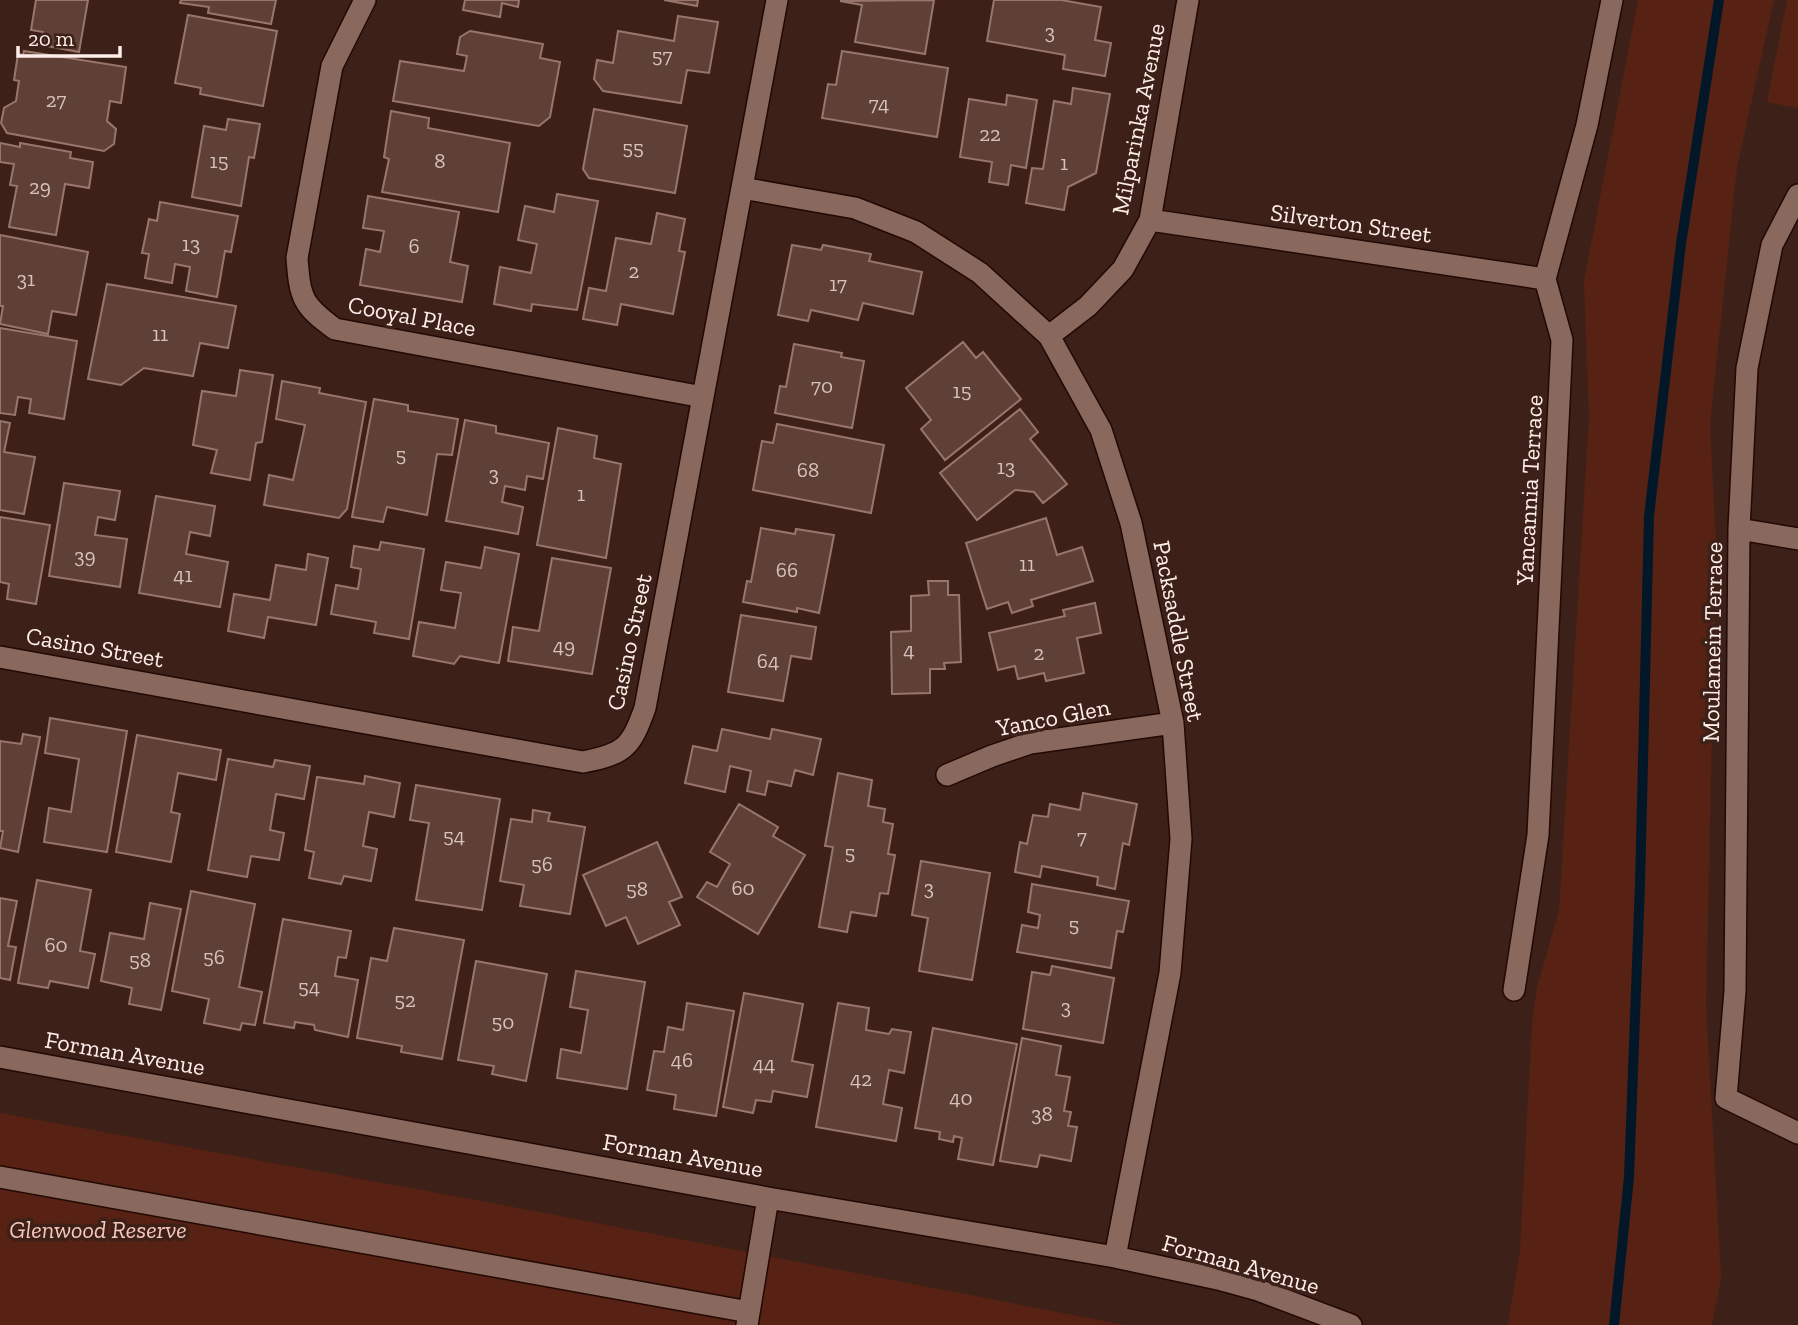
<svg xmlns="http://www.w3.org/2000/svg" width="1798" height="1325" font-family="'Zilla Slab',serif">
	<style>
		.green { fill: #572213 }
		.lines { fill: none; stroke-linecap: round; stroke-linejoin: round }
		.stream { stroke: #021829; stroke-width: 10 }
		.building { fill: #5f4037; stroke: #99766c; stroke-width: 2 }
		.minor-casing { stroke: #220904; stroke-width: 24 }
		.minor { stroke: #89685e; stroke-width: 21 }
		.labels { text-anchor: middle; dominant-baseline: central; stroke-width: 7; stroke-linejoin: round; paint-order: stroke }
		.number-label { font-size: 21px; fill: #d6c2bd }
		.street-label { font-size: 24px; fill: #feeeea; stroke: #3d2119 }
		.park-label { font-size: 24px; font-style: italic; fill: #f7c8bb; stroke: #3d2119 }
	</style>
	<rect width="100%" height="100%" fill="#3d2119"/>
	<path class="green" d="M 1638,0 L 1774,0 L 1737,167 L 1710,424 L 1716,546 L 1706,1006 L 1721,1278 L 1712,1325 L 1508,1325 L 1520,1250 L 1532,1025 L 1537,987 L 1559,911 L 1589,417 L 1584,281 Z
		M 1787,0 L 1798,0 L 1798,108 L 1767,102 Z
		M 0,1113 L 503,1205 L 1125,1325 L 0,1325 Z"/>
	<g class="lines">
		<path class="stream" d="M 1614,1325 L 1629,1177 L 1640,884 L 1649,516 L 1681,244 L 1719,0"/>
	</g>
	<path class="building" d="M 36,0 L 88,0 L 79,52 L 41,45 L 43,32 L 31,30 Z
		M 181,0 L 276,0 L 271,24 L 208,13 L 209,7 L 180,3 Z
		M 465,0 L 519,0 L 518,7 L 502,3 L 500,17 L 463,10 Z
		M 664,0 L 698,0 L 697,6 Z
		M 934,0 L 925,54 L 855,42 L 862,5 L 840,1 Z
		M 994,0 L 1061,0 L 1101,7 L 1095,40 L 1111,43 L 1105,76 L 1063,69 L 1065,55 L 987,41 Z
		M 188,15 L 277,31 L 263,106 L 200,94 L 201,88 L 175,83 Z
		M 678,16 L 718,22 L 709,73 L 687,70 L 681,103 L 603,91 L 594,79 L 597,60 L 613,63 L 618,31 L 674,41 Z
		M 470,31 L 543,44 L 540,58 L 560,62 L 550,117 L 539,126 L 393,101 L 400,61 L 464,71 L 467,56 L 457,54 L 460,37 Z
		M 24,51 L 126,67 L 121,103 L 110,101 L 107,121 L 116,129 L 114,144 L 104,151 L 7,133 L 1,123 L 4,108 L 16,101 L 19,81 L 14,80 L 18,54 L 23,55 Z
		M 842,51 L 948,68 L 937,137 L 822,118 L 828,84 L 836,85 Z
		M 1073,88 L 1110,94 L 1096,173 L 1068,187 L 1064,210 L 1026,203 L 1032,168 L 1043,169 L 1054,101 L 1071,104 Z
		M 1007,95 L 1037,100 L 1026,168 L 1011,165 L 1008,185 L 989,182 L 992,162 L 960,157 L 969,99 L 1006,105 Z
		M 594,109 L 687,126 L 675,193 L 589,178 L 583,169 Z
		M 391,111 L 429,118 L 428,128 L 510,143 L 498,212 L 382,192 L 389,159 L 384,157 Z
		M 228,119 L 260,124 L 254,158 L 249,157 L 241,206 L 192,197 L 204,126 L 226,130 Z
		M 0,143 L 20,147 L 20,143 L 71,152 L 70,158 L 93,162 L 89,188 L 65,184 L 56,235 L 9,227 L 17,186 L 10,185 L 14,164 L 0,162 Z
		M 557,194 L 598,201 L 577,310 L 532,304 L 531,311 L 494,304 L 500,267 L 531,273 L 537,244 L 518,240 L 525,206 L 554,212 Z
		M 368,196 L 459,212 L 450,262 L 468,266 L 462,302 L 360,285 L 366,249 L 380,252 L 384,231 L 363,228 Z
		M 160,202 L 238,216 L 231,252 L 225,251 L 217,297 L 186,291 L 190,267 L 175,264 L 172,283 L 145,278 L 149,254 L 142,253 L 149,219 L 157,221 Z
		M 657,213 L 685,219 L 679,251 L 685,252 L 673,314 L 621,304 L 617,325 L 583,319 L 589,288 L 606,291 L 616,238 L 651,244 Z
		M 0,235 L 88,252 L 76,315 L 52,311 L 48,334 L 0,324 L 3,306 L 0,306 Z
		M 792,245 L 821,250 L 823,245 L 871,254 L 869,261 L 922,272 L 913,314 L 863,303 L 858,320 L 811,310 L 808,321 L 778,315 Z
		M 107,284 L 236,306 L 228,348 L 200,343 L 193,376 L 144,368 L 121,385 L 88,379 Z
		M 0,328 L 77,341 L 64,419 L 29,413 L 31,399 L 18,397 L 15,415 L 0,413 Z
		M 963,342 L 976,358 L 983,352 L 1021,399 L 945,460 L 921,429 L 931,420 L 906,388 Z
		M 794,344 L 842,353 L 841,357 L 864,361 L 852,428 L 775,413 L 780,386 L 786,387 Z
		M 240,370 L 273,375 L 262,442 L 256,443 L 250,480 L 211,473 L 217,450 L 193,445 L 202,391 L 236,396 Z
		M 282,381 L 320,388 L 319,393 L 366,402 L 347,509 L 339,518 L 264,505 L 269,475 L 293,480 L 305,425 L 276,419 Z
		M 374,399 L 408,405 L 408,411 L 458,419 L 452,455 L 437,454 L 427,515 L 387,507 L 383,522 L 352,517 Z
		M 1020,409 L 1038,432 L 1030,439 L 1067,484 L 1043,503 L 1034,492 L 1015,490 L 977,520 L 940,473 Z
		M 465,420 L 496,426 L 496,433 L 549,443 L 543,479 L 527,476 L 525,490 L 505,486 L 502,502 L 523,507 L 518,534 L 446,521 Z
		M 0,421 L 10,423 L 4,452 L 35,457 L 24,514 L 0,510 Z
		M 777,424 L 884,445 L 871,513 L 753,490 L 762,441 L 773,443 Z
		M 558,428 L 597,436 L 594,458 L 621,464 L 606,558 L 537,545 Z
		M 64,483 L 120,491 L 115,520 L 98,517 L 95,535 L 127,539 L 120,587 L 49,576 Z
		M 156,496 L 215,506 L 210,536 L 190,532 L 186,554 L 228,562 L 220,607 L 139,593 Z
		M 0,517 L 50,525 L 36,604 L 7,599 L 9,584 L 0,582 Z
		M 1046,518 L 1057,555 L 1082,547 L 1093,581 L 1031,600 L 1033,606 L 1012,613 L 1008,602 L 987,609 L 966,543 Z
		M 761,528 L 795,534 L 796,529 L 834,535 L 819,613 L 797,608 L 797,612 L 743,602 L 747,581 L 751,582 Z
		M 381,542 L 424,549 L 409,639 L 374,633 L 376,622 L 331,614 L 336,585 L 358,589 L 361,569 L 351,567 L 354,546 L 379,550 Z
		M 485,547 L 519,554 L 499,663 L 460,656 L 454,664 L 413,656 L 419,622 L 455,628 L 461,593 L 441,590 L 446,562 L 481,568 Z
		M 308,554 L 328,558 L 316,625 L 268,617 L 264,638 L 228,631 L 234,594 L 270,600 L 276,565 L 306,570 Z
		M 552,558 L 611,568 L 592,674 L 508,661 L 513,627 L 539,631 Z
		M 928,581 L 948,581 L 948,595 L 959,595 L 961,662 L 944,663 L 945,669 L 930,669 L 930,693 L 892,694 L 891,632 L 911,631 L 911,596 L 929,595 Z
		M 1095,603 L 1101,633 L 1077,638 L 1084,673 L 1046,681 L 1044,673 L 1018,679 L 1015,666 L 998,670 L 989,633 L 1065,616 L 1063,610 Z
		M 741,615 L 816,627 L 811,659 L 791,656 L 783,701 L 728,692 Z
		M 50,718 L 127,731 L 107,852 L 44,842 L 49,808 L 71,812 L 79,759 L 45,753 Z
		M 722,729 L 770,739 L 772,729 L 821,739 L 813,775 L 795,770 L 791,786 L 768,781 L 765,795 L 747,791 L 751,771 L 730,766 L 725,792 L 685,783 L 693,746 L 717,751 Z
		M 23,734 L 40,737 L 18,852 L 0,848 L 3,831 L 0,831 L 0,741 L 21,744 Z
		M 137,735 L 221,750 L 216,780 L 178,773 L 171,812 L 180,814 L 171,862 L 116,852 Z
		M 228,759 L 273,767 L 275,760 L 310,766 L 304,799 L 276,794 L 270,830 L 284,833 L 279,860 L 251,856 L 247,877 L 208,870 Z
		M 838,773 L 872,780 L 868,806 L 885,809 L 883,822 L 893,824 L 888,854 L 895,855 L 888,894 L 880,893 L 876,916 L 851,912 L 847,932 L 819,927 L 833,847 L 825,846 Z
		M 365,776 L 400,783 L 394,817 L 369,812 L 363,846 L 377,849 L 371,881 L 344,876 L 341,884 L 309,878 L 314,852 L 305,850 L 317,777 L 364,784 Z
		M 416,785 L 500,799 L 482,910 L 416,900 L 429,823 L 410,820 Z
		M 1083,793 L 1137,804 L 1129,845 L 1123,843 L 1115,889 L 1097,885 L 1098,877 L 1042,866 L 1040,877 L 1015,872 L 1020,842 L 1027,844 L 1033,815 L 1048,817 L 1050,804 L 1080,810 Z
		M 739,804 L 778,827 L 773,836 L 805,855 L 758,934 L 697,897 L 707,882 L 717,887 L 730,864 L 710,852 Z
		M 533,810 L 550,813 L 548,821 L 585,827 L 570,914 L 520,906 L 524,885 L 500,881 L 511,819 L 532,822 Z
		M 657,842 L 682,897 L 669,902 L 680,925 L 638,944 L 626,917 L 606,926 L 583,875 Z
		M 921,861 L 990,873 L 972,980 L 919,971 L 928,918 L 912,915 Z
		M 37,880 L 91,890 L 80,951 L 95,954 L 88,988 L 50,981 L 48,988 L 18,983 Z
		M 1032,884 L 1129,901 L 1123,932 L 1117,931 L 1111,968 L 1017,952 L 1022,925 L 1038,928 L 1040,915 L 1028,912 Z
		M 191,891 L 255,904 L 239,987 L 262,992 L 255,1025 L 242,1023 L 240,1030 L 204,1023 L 209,999 L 172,991 Z
		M 0,898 L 17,901 L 8,946 L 16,947 L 10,980 L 0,978 Z
		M 150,903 L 181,909 L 161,1010 L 129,1004 L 132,988 L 101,981 L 110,933 L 144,939 Z
		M 283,919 L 351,931 L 346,958 L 338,957 L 335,976 L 358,980 L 348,1037 L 315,1030 L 314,1025 L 295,1022 L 294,1028 L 264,1023 Z
		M 394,928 L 464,940 L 442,1059 L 401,1052 L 402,1046 L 357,1038 L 371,958 L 387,961 Z
		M 476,961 L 547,974 L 526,1081 L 492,1074 L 494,1066 L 458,1060 Z
		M 1052,966 L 1114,978 L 1103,1043 L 1023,1029 L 1032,972 L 1050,975 Z
		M 576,971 L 645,982 L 627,1089 L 557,1078 L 561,1049 L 581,1053 L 588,1010 L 570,1007 Z
		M 744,993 L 803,1004 L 792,1061 L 813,1065 L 807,1097 L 773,1091 L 771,1102 L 756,1100 L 753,1113 L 723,1107 Z
		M 687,1003 L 734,1011 L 716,1116 L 674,1109 L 676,1095 L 647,1090 L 654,1051 L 664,1052 L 668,1027 L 683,1030 Z
		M 838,1003 L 869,1008 L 866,1030 L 889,1034 L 892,1029 L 911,1032 L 904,1073 L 889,1070 L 883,1104 L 902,1108 L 896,1141 L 816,1127 Z
		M 933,1028 L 1017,1044 L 993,1165 L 958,1159 L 962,1138 L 954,1136 L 953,1142 L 939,1139 L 940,1132 L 915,1128 Z
		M 1022,1038 L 1061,1046 L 1056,1075 L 1070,1077 L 1064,1111 L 1071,1112 L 1068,1126 L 1077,1127 L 1071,1161 L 1040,1155 L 1037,1167 L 1000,1161 Z"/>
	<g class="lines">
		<g class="minor-casing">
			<path id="minor" d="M 365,0 L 332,66 L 297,258 C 300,298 302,305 335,329 L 703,397
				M 742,188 L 855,208 L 916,232 L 980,273 L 1049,336 L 1101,430 L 1131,523 L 1173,723 L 1181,839 L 1170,973 L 1115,1257
				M 1798,195 L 1772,245 L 1747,368 L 1739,529 L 1735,991 L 1726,1098 L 1798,1133
				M 1150,220 L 1545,279
				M 1049,336 L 1088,306 L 1123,269 L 1150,220 L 1188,0
				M 1739,529 L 1798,539
				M 0,657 L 583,762 C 625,754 631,747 645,708 L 777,0
				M 947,775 L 992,756 L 1030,743 L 1173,723
				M 1514,990 L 1538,835 L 1562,340 L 1545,279 L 1587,125 L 1612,0
				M 0,1057 L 768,1198 L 1115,1257 L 1218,1279 L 1258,1290 L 1351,1325
				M 0,1177 L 749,1312
				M 747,1325 L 768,1198"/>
		</g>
		<use href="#minor" class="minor"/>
	</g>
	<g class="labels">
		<g class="number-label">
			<text x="1050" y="31">3</text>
			<text x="662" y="55">57</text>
			<text x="56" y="99">27</text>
			<text x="879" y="103">74</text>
			<text x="990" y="133">22</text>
			<text x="633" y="147">55</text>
			<text x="219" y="160">15</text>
			<text x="440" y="160">8</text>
			<text x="1064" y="162">1</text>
			<text x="40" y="186">29</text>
			<text x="191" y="243">13</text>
			<text x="414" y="245">6</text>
			<text x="634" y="270">2</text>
			<text x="26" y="278">31</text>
			<text x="838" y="283">17</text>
			<text x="160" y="333">11</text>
			<text x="822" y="385">70</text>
			<text x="962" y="390">15</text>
			<text x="401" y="454">5</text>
			<text x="1006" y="466">13</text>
			<text x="808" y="469">68</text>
			<text x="494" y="473">3</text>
			<text x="581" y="493">1</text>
			<text x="85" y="555">39</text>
			<text x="1027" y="563">11</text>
			<text x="787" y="569">66</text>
			<text x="183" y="574">41</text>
			<text x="564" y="645">49</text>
			<text x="909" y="649">4</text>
			<text x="1039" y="652">2</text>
			<text x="768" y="660">64</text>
			<text x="454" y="835">54</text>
			<text x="1082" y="836">7</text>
			<text x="850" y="852">5</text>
			<text x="542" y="863">56</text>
			<text x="743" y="887">60</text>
			<text x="929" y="887">3</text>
			<text x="637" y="888">58</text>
			<text x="1074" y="924">5</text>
			<text x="56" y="944">60</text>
			<text x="214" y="956">56</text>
			<text x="140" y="959">58</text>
			<text x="309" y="986">54</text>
			<text x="405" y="999">52</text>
			<text x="1066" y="1006">3</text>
			<text x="503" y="1021">50</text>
			<text x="682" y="1059">46</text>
			<text x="764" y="1063">44</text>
			<text x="861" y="1078">42</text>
			<text x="961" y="1097">40</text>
			<text x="1042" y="1113">38</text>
		</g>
		<g class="street-label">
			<text transform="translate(1138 119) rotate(-79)">Milparinka Avenue</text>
			<text transform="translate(1351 223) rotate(8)">Silverton Street</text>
			<text transform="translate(412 316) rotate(11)">Cooyal Place</text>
			<text transform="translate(1529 490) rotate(-87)">Yancannia Terrace</text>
			<text transform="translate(1179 631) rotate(79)">Packsaddle Street</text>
			<text transform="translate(629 642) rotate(-78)">Casino Street</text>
			<text transform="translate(1712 642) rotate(-89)">Moulamein Terrace</text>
			<text transform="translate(95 647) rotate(10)">Casino Street</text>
			<text transform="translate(1053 717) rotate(-11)">Yanco Glen</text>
			<text transform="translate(125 1053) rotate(10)">Forman Avenue</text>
			<text transform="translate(683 1155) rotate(10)">Forman Avenue</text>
			<text transform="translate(1241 1264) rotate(16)">Forman Avenue</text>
		</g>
		<g class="park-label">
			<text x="98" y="1229">Glenwood Reserve</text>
		</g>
	</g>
	<path d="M18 46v10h102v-10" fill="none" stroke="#feeeea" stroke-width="3.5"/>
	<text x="28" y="46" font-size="21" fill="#feeeea" stroke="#3d2119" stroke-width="5" paint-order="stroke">20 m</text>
</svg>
